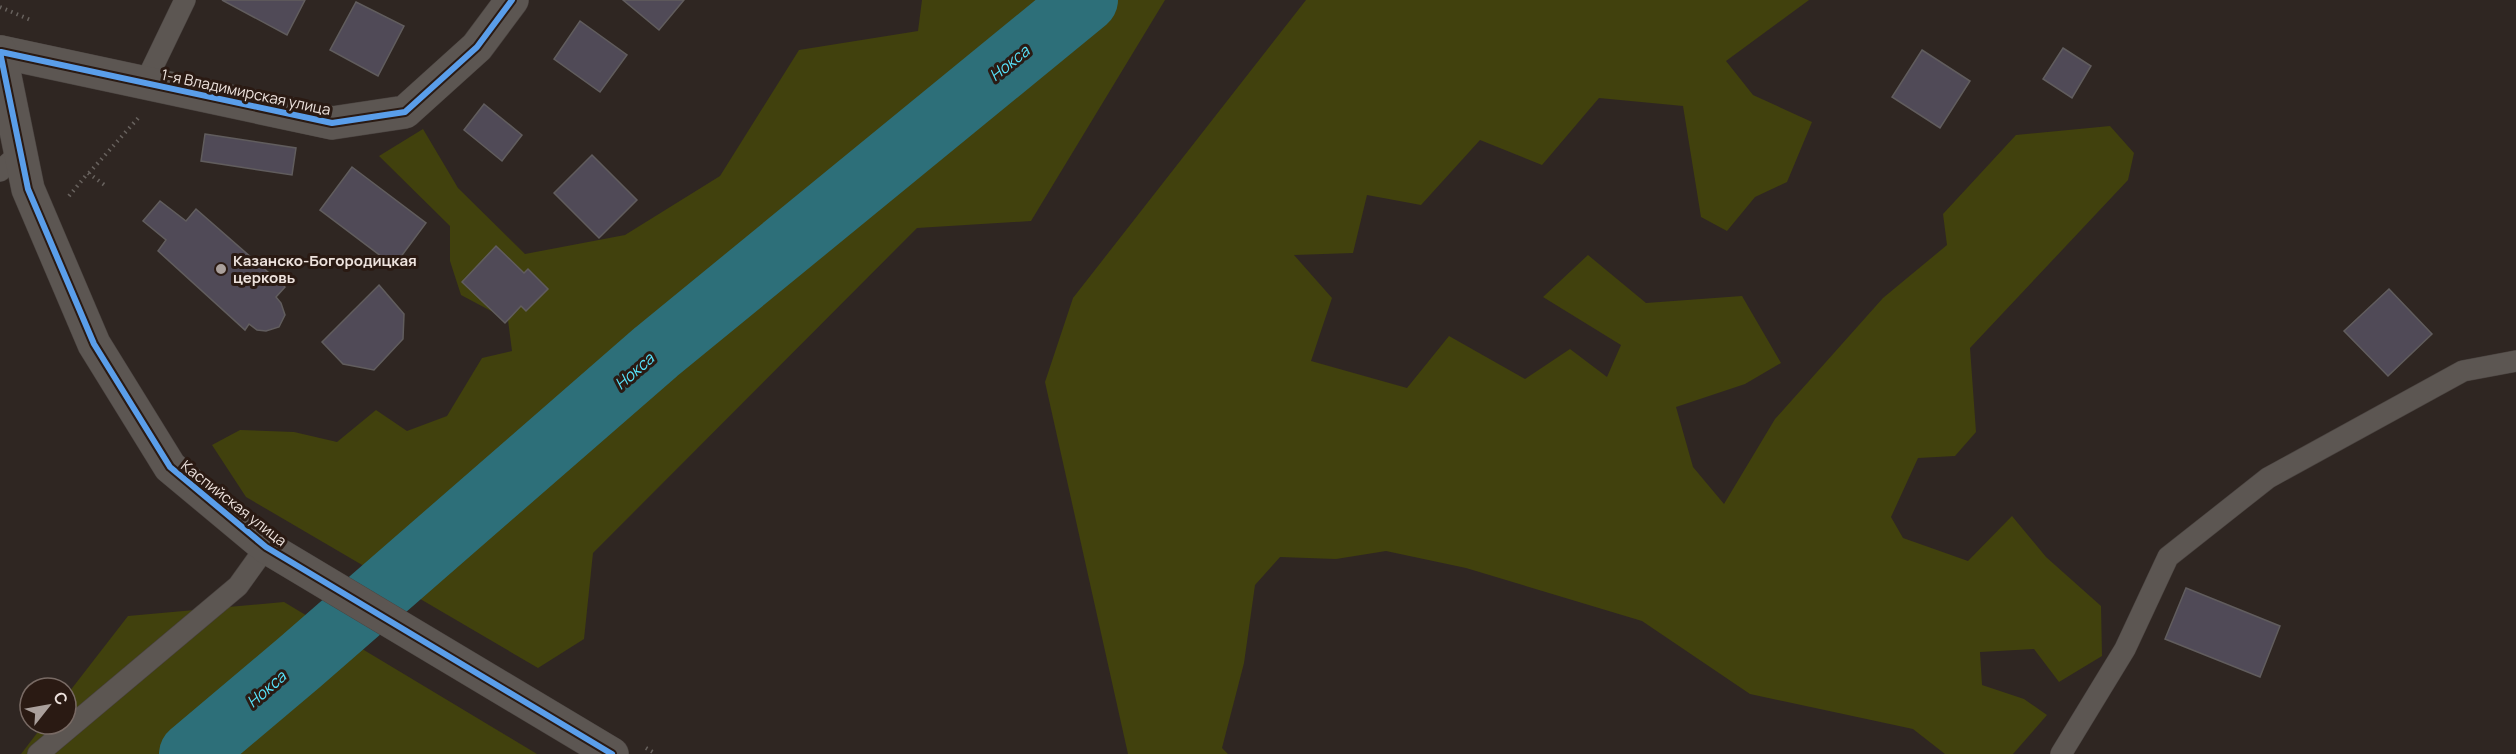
<svg xmlns="http://www.w3.org/2000/svg" width="2516" height="754" font-family="Manrope,sans-serif">
	<style>
		.green { fill: #41410d }
		.lines { fill: none; stroke-linecap: round; stroke-linejoin: round }
		.river { stroke: #2d6f79; stroke-width: 64 }
		.building { fill: #504a57; stroke: #615d5e; stroke-width: 1.5 }
		.service-casing { stroke: #49423f; stroke-width: 22 }
		.minor-casing { stroke: #49423f; stroke-width: 34 }
		.tertiary-casing { stroke: #49423f; stroke-width: 34 }
		.path { stroke: #68625e; stroke-width: 4; stroke-dasharray: 1.5 4.5; stroke-linecap: butt }
		.service { stroke: #5c5652; stroke-width: 21 }
		.minor { stroke: #5c5652; stroke-width: 33 }
		.tertiary { stroke: #5c5652; stroke-width: 33 }
		.cycleway-casing { stroke: #2a1a13; stroke-width: 10 }
		.cycleway { stroke: #5a9eea; stroke-width: 6 }
		.poi-dot { fill: #aaa09c; stroke: #2a1a13; stroke-width: 2 }
		.labels { text-anchor: middle; dominant-baseline: central; stroke-width: 6; stroke-linejoin: round; paint-order: stroke }
		.street-label { font-size: 15px; fill: #ede2dd; stroke: #2a1a13 }
		.poi-label { font-size: 15px; font-weight: bold; fill: #ede2dd; stroke: #2a1a13; text-anchor: start }
		.water-label { font-size: 16px; font-style: italic; fill: #57e2fa; stroke: #2a1a13 }
	</style>
	<rect width="100%" height="100%" fill="#2f2622"/>
	<path class="green" d="M 922,0 L 1165,0 L 1031,221 L 917,228 L 593,553 L 584,639 L 538,668 L 246,497 L 212,445 L 240,430 L 294,432 L 337,442 L 376,410 L 407,431 L 447,416 L 482,358 L 512,351 L 508,320 L 461,295 L 450,261 L 450,226 L 379,156 L 423,129 L 458,188 L 525,254 L 625,235 L 720,176 L 799,50 L 918,31 Z
		M 1306,0 L 1809,0 L 1726,61 L 1753,95 L 1812,122 L 1787,182 L 1755,197 L 1727,231 L 1701,217 L 1683,106 L 1599,98 L 1542,165 L 1480,140 L 1421,205 L 1367,195 L 1353,253 L 1294,255 L 1332,298 L 1311,361 L 1407,388 L 1449,336 L 1525,379 L 1570,349 L 1607,377 L 1621,345 L 1543,297 L 1588,255 L 1646,303 L 1742,296 L 1781,363 L 1745,384 L 1676,407 L 1693,467 L 1724,504 L 1775,419 L 1883,298 L 1947,245 L 1943,214 L 2016,135 L 2110,126 L 2134,153 L 2128,180 L 1970,348 L 1976,432 L 1955,456 L 1918,458 L 1891,517 L 1903,538 L 1968,561 L 2012,516 L 2046,557 L 2101,606 L 2102,656 L 2059,682 L 2034,649 L 1980,652 L 1982,685 L 2024,699 L 2047,715 L 2013,754 L 1945,754 L 1913,729 L 1750,694 L 1642,621 L 1466,568 L 1386,551 L 1336,559 L 1280,557 L 1255,585 L 1244,663 L 1222,748 L 1228,754 L 1128,754 L 1045,382 L 1073,298 Z
		M 284,602 L 537,754 L 21,754 L 44,724 L 66,724 L 66,696 L 128,616 Z"/>
	<g class="lines">
		<path class="river" d="M 191,754 L 300,662 L 656,352 L 1086,0"/>
	</g>
	<path class="building" d="M 222,0 L 305,0 L 287,35 Z
		M 623,0 L 684,0 L 659,30 Z
		M 356,2 L 404,26 L 378,76 L 330,50 Z
		M 580,21 L 627,55 L 600,92 L 554,59 Z
		M 2063,48 L 2091,66 L 2072,98 L 2043,79 Z
		M 1922,50 L 1970,81 L 1940,128 L 1892,97 Z
		M 484,104 L 522,135 L 502,161 L 464,130 Z
		M 205,134 L 296,148 L 292,175 L 201,161 Z
		M 592,155 L 637,200 L 599,238 L 554,193 Z
		M 352,167 L 426,223 L 394,266 L 320,210 Z
		M 160,201 L 186,221 L 196,209 L 285,287 L 276,297 L 281,303 L 285,315 L 279,327 L 266,331 L 257,330 L 249,324 L 245,330 L 158,251 L 166,240 L 143,221 Z
		M 496,246 L 524,273 L 528,269 L 548,289 L 526,311 L 521,306 L 505,323 L 462,282 Z
		M 379,285 L 404,314 L 403,339 L 374,370 L 343,364 L 322,342 Z
		M 2389,289 L 2432,334 L 2388,376 L 2344,331 Z
		M 2186,588 L 2280,626 L 2260,677 L 2165,639 Z"/>
	<g class="lines">
		<g class="service-casing">
			<path id="service" d="M 145,83 L 185,0
				M 0,171 L 21,152
				M 38,754 L 238,586 L 266,547
				M 2061,754 L 2125,649 L 2168,557 L 2268,478 L 2463,371 L 2516,361"/>
		</g>
		<g class="minor-casing">
			<path id="minor" d="M 1,52 L 332,123 L 405,112 L 477,47 L 512,0"/>
		</g>
		<g class="tertiary-casing">
			<path id="tertiary" d="M 0,52 L 28,189 L 94,344 L 170,467 L 266,547 L 612,754"/>
		</g>
		<path class="path" d="M 0,7 L 33,21
			M 89,173 L 140,116
			M 69,196 L 88,173 L 106,186
			M 646,748 L 656,754"/>
		<use href="#service" class="service"/>
		<use href="#minor" class="minor"/>
		<use href="#tertiary" class="tertiary"/>
		<g class="cycleway-casing">
			<path id="cycleway" d="M 0,52 L 28,189 L 94,344 L 170,467 L 266,547 L 612,754
				M 1,52 L 332,123 L 405,112 L 477,47 L 512,0"/>
		</g>
		<use href="#cycleway" class="cycleway"/>
	</g>
	<circle class="poi-dot" cx="221" cy="269" r="6"/>
	<g class="labels">
		<g class="street-label">
			<text transform="translate(246 92) rotate(12)">1-я Владимирская улица</text>
			<text transform="translate(234 503) rotate(38)">Каспийская улица</text>
		</g>
		<g class="poi-label">
			<text x="233" y="260">Казанско-Богородицкая<tspan x="233" dy="17">церковь</tspan></text>
		</g>
		<g class="water-label">
			<text transform="translate(1009 63) rotate(-39)">Нокса</text>
			<text transform="translate(634 371) rotate(-41)">Нокса</text>
			<text transform="translate(266 689) rotate(-41)">Нокса</text>
		</g>
	</g>
	<g transform="translate(48 706) rotate(59)"><circle r="28" fill="#2a1a13" stroke="#786a64" stroke-width="1.5"/>
	<path d="M0-4.5L10 22L0 15L-10 22Z" fill="#aaa09c"/>
	<text y="-9" font-size="16" font-weight="bold" text-anchor="middle" fill="#ede2dd">С</text>
	</g>
</svg>
